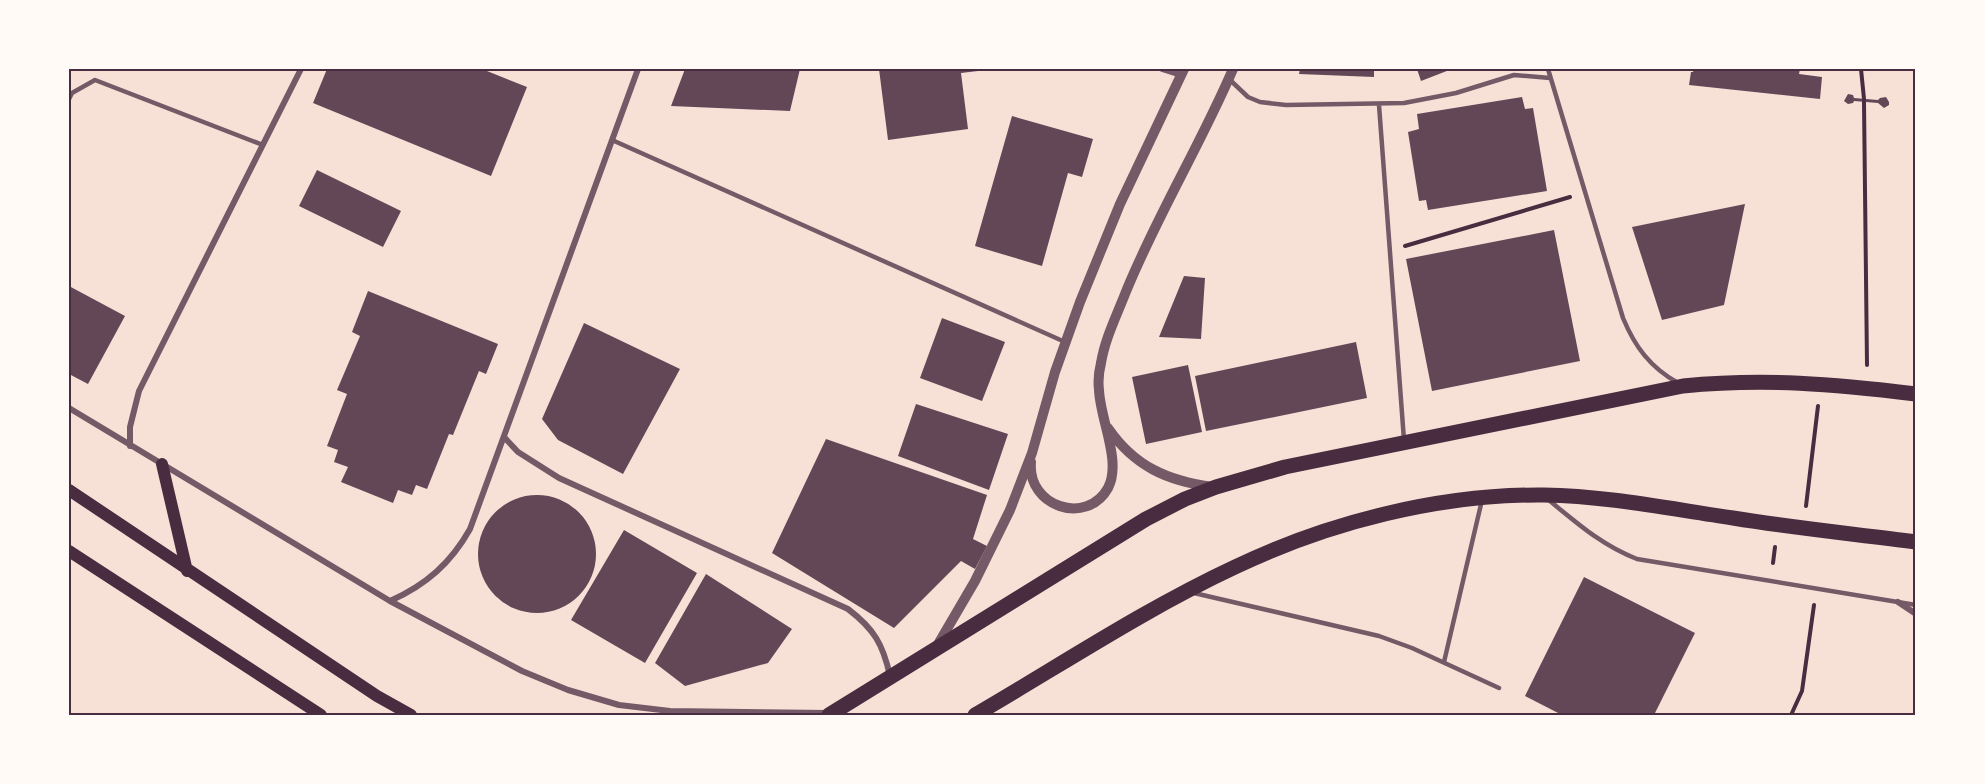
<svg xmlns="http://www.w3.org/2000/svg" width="1985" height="784" font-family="'Archivo Narrow',sans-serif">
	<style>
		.building { fill: #644757 }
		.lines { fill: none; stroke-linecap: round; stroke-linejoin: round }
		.path { stroke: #4a2c40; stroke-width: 4 }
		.service { stroke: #755966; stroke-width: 4.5 }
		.minor { stroke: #755966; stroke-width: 6 }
		.tertiary { stroke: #755966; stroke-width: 10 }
		.secondary { stroke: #4a2c40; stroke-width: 12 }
		.primary { stroke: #4a2c40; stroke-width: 15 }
		.neatline { fill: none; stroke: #4a2c40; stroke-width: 2 }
	</style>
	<rect width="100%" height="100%" fill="#f7e1d7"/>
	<path class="building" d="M 327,69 L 482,69 L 527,87 L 491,176 L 313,103 Z
		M 685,69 L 800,69 L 790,111 L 671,106 Z
		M 879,69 L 978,69 L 978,71 L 961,73 L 968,129 L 888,140 Z
		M 1300,69 L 1374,69 L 1374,77 L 1299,74 Z
		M 1417,69 L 1452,69 L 1421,81 Z
		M 1694,69 L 1800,69 L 1799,74 L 1822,77 L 1820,99 L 1689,85 L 1691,72 L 1693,72 Z
		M 1848,94 L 1853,95 L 1854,98 L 1878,100 L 1880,98 L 1886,97 L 1889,102 L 1889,105 L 1884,108 L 1878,103 L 1854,101 L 1853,103 L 1848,104 L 1844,101 Z
		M 1522,97 L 1525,109 L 1533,108 L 1547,191 L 1428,210 L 1426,200 L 1419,201 L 1408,132 L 1419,129 L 1417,114 Z
		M 1012,116 L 1093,139 L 1082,177 L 1068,173 L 1042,266 L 975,246 Z
		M 317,170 L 401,211 L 383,247 L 299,206 Z
		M 1745,204 L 1724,305 L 1662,320 L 1632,227 Z
		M 1554,230 L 1580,361 L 1432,391 L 1406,259 Z
		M 1184,276 L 1205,278 L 1201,339 L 1159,337 Z
		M 69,286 L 125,316 L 88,384 L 69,374 Z
		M 368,291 L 498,344 L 486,374 L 479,371 L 453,435 L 449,434 L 427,489 L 416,485 L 412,495 L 398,490 L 393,503 L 341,482 L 348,467 L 334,462 L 338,450 L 327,446 L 347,394 L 337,390 L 360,336 L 352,332 Z
		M 942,318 L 1005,342 L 982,401 L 920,378 Z
		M 584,323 L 680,369 L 623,474 L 558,440 L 542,419 Z
		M 1356,342 L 1367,398 L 1206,431 L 1195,376 Z
		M 1188,365 L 1202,432 L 1146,444 L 1132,377 Z
		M 916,404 L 1008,434 L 989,490 L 898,456 Z
		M 826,439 L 987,495 L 973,539 L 987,546 L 975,569 L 961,561 L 894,628 L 772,553 Z
		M478 554a59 59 0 1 1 118 0a59 59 0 1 1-118 0Z
		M 624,530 L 697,573 L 645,663 L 571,620 Z
		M 706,574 L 792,629 L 768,663 L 685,686 L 655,663 Z
		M 1584,577 L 1695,633 L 1654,715 L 1562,715 L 1525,696 Z"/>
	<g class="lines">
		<path class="path" d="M 1861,69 L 1864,99
			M 1864,102 L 1867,365
			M 1405,246 L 1570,197
			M 1806,506 L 1818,406
			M 1773,563 L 1775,547
			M 1791,715 L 1802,691 L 1814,605"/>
		<path class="service" d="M 1548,69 L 1623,318 C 1635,347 1650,367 1678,383
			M 1229,79 L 1248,97 L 1260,102 L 1286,105 L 1404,103 L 1456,93 L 1514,75 L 1550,78
			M 69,99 L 72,93 L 95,80 L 263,145
			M 1379,105 L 1404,440
			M 612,140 L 1065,342
			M 1550,501 C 1578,524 1603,546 1637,559 L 1916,605
			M 1194,593 L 1379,636 L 1412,648 L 1499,688
			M 1444,662 L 1482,500"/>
		<path class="minor" d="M 1162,69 L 1181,75
			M 69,408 L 390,601 L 522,671 L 568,690 L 619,705 L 670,711 L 829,713
			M 504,437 L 518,452 L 559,478 L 848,609 C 874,629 883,644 890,676
			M 130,446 L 130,427 L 139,391 L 301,69
			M 390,601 C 426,585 451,563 470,529 L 638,69
			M 1898,602 L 1916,614"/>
		<path class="tertiary" d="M 1108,428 C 1134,466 1167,481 1213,487
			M 1031,462 C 1027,507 1087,526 1108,488 C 1122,462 1100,419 1099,390 C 1098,382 1099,371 1101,363 C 1105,339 1116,317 1125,294 C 1156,217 1200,146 1233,69
			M 937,646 L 975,581 L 1010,510 L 1032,453 L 1055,372 L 1080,302 L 1120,204 L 1184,69"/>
		<path class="secondary" d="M 162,464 L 187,571
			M 69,490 L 377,696 L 411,715
			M 69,551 L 321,715"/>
		<path class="primary" d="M 829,715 L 1146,519 L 1185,499 L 1216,487 L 1285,467 L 1683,386 C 1765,378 1834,384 1916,394
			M 975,715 C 1061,665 1145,609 1235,567 C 1329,522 1440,494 1544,495 C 1608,496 1670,509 1733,518 C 1794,528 1855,534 1916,542"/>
	</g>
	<rect width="1985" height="784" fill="none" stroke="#fffaf5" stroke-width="141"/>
	<rect x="70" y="70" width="1844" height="644" class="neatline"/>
</svg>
